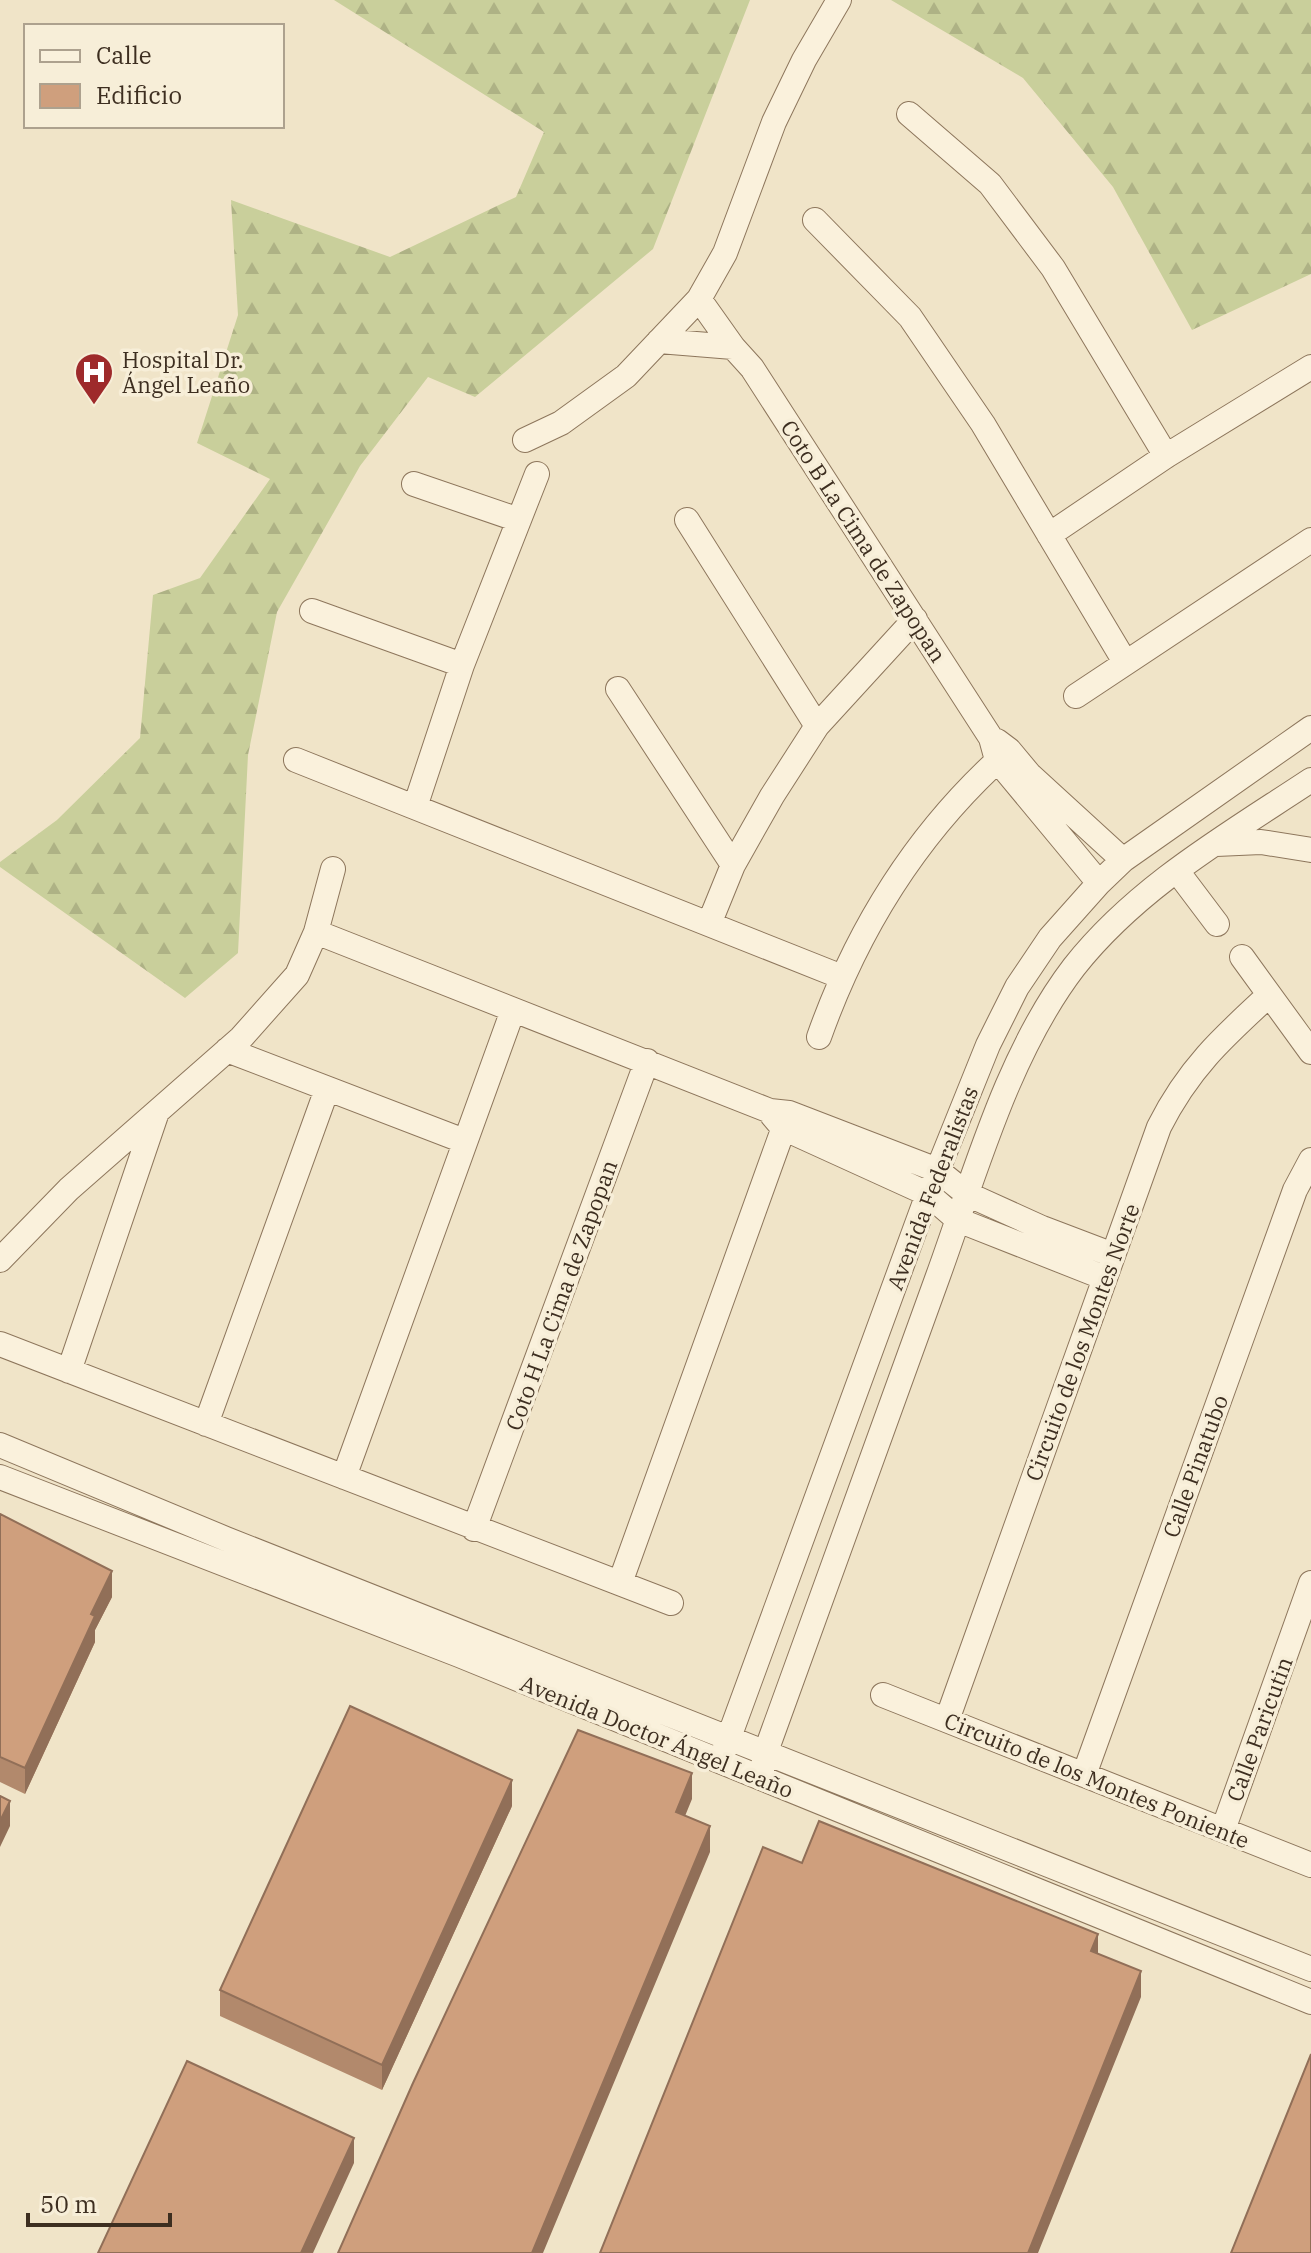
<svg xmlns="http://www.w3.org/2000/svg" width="1311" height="2253" font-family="'IBM Plex Serif',serif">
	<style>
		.forest { fill: url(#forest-firs) }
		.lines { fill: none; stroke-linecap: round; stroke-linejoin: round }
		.minor-casing { stroke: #8d765c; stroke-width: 26 }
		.minor { stroke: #faf1dc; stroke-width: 24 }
		.wall { fill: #b2896c }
		.shaded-wall { fill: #916f58 }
		.building { fill: #cf9f7d; stroke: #916f58; stroke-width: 2 }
		.labels { text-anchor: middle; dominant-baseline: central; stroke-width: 7; stroke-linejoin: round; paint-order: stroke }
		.poi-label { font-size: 22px; fill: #3d2e20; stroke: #f7eed8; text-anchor: start }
		.street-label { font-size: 22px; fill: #3d2e20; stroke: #f7eed8 }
	</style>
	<defs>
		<pattern id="forest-firs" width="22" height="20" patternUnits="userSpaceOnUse" patternTransform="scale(2)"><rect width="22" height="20" fill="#c9cf9b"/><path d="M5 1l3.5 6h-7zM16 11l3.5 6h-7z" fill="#aeb285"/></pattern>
	</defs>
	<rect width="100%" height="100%" fill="#f0e4c8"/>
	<path class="forest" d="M 334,0 L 750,0 L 653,249 L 475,397 L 428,377 L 360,466 L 277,612 L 248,755 L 238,953 L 185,998 L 0,867 L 0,862 L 57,820 L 140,738 L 153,595 L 200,578 L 270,479 L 197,443 L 238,315 L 231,200 L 390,257 L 516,197 L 544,132 Z
		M 891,0 L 1311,0 L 1311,274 L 1192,330 L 1113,187 L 1023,78 Z"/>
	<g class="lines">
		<g class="minor-casing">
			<path id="minor" d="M 909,114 L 990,184 L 1053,268 L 1166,456
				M 815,220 L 910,317 L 983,424 L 1125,662
				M 699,299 L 733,347 L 752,368 L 991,738 L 997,760 L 1099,883
				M 659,341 L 733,347
				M 525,440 L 561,423 L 626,376 L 699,299 L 725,253 L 774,122 L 804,60 L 839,0
				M 414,484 L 519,520
				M 687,520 L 817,726
				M 1049,535 L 1166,456 L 1311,367
				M 312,611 L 462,665
				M 618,689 L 733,865
				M 1076,696 L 1311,540
				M 997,741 L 1009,750 L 1029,774 L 1123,860
				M 296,760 L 842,977
				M 415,807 L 462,665 L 537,474
				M 1216,844 L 1261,842 L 1311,850
				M 1177,871 L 1217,924
				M 709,924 L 733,865 L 772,796 L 817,726 L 915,619
				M 316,932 L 770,1111 L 789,1113 L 937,1170 L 967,1194 L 1042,1228 L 1113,1255
				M 1242,957 L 1311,1052
				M 819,1037 C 858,927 919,830 1007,752
				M 227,1050 L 464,1141
				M 772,1115 L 783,1128 L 928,1194 L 958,1220 L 1105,1278
				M 0,1260 L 69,1189 L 241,1038 L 297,975 L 316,932 L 333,869
				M 0,1344 L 671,1603
				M 69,1371 L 157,1112
				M 206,1424 L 327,1089
				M 0,1445 L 226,1539 L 1311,1969
				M 0,1477 L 459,1655 L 1311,2002
				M 344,1477 L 513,1010
				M 474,1529 L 647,1061
				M 620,1583 L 789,1113
				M 883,1695 L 1311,1865
				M 947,1720 L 1159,1127 C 1188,1069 1222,1038 1269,995
				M 724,1751 L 928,1194 L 988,1045 L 1017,987 L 1050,938 L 1099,883 L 1123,860 L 1311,728
				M 762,1769 L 769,1743 C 825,1587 881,1431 938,1276 C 975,1174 1008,1053 1074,967 C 1137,887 1228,835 1311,780
				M 1084,1775 L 1295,1190 L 1311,1160
				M 1223,1830 L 1311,1583"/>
		</g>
		<use href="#minor" class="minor"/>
	</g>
	<path class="wall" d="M 0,1514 L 112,1597 L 95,1630 L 95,1642 L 25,1794 L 0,1782 Z
		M 512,1806 L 382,2090 L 220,2016 L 220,1990 Z"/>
	<path class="shaded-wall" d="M 112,1571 L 112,1597 L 95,1630 L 95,1642 L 25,1794 L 25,1768 L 91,1614 Z
		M 692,1773 L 692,1799 L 676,1838 L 676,1812 Z
		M 512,1780 L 512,1806 L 382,2090 L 382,2065 Z
		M 10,1801 L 10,1826 L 0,1847 L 0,1821 Z
		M 710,1826 L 710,1852 L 543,2253 L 532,2253 Z
		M 1098,1934 L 1098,1959 L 1091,1951 Z
		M 1141,1971 L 1141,1997 L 1038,2253 L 1028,2253 Z
		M 354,2138 L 354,2163 L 313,2253 L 301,2253 Z"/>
	<path class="building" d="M 0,1514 L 112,1571 L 91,1614 L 95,1616 L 25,1768 L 0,1757 Z
		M 350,1706 L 512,1780 L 382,2065 L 220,1990 Z
		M 578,1730 L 692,1773 L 676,1812 L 710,1826 L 532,2253 L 338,2253 L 413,2083 Z
		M 0,1796 L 10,1801 L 0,1821 Z
		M 819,1821 L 1098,1934 L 1091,1951 L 1141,1971 L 1028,2253 L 600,2253 L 763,1847 L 802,1863 Z
		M 1311,2054 L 1311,2253 L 1231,2253 Z
		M 187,2061 L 354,2138 L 301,2253 L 98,2253 Z"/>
	<defs>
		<g id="hospital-pin" transform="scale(2)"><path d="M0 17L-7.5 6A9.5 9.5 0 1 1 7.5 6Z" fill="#9e2a2b" stroke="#f7eed8"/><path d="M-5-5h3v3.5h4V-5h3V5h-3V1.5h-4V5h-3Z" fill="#fff"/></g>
	</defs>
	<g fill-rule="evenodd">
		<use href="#hospital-pin" x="94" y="372"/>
	</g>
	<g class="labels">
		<g class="poi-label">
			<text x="122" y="359">Hospital Dr.<tspan x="122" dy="25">Ángel Leaño</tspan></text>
		</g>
		<g class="street-label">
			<text transform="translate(864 541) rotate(57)">Coto B La Cima de Zapopan</text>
			<text transform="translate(932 1188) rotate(-69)">Avenida Federalistas</text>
			<text transform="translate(561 1295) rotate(-70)">Coto H La Cima de Zapopan</text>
			<text transform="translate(1082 1342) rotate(-70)">Circuito de los Montes Norte</text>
			<text transform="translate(1195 1466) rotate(-70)">Calle Pinatubo</text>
			<text transform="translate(1259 1729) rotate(-70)">Calle Paricutin</text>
			<text transform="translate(657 1736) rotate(22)">Avenida Doctor Ángel Leaño</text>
			<text transform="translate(1097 1780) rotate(22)">Circuito de los Montes Poniente</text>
		</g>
	</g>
	<rect x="24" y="24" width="260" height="104" fill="#f7eed8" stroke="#ada18e" stroke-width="2"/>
	<rect x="40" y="50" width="40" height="12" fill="#faf1dc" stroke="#ada18e" stroke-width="2"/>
	<text x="96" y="64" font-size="24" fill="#3d2e20">Calle</text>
	<rect x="40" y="84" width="40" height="24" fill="#cf9f7d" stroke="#ada18e" stroke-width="2"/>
	<text x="96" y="104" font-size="24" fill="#3d2e20">Edificio</text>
	<path d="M28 2213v12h142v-12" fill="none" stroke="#3d2e20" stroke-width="4"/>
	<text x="40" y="2213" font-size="24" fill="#3d2e20" stroke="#f7eed8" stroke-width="6" paint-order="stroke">50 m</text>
</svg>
